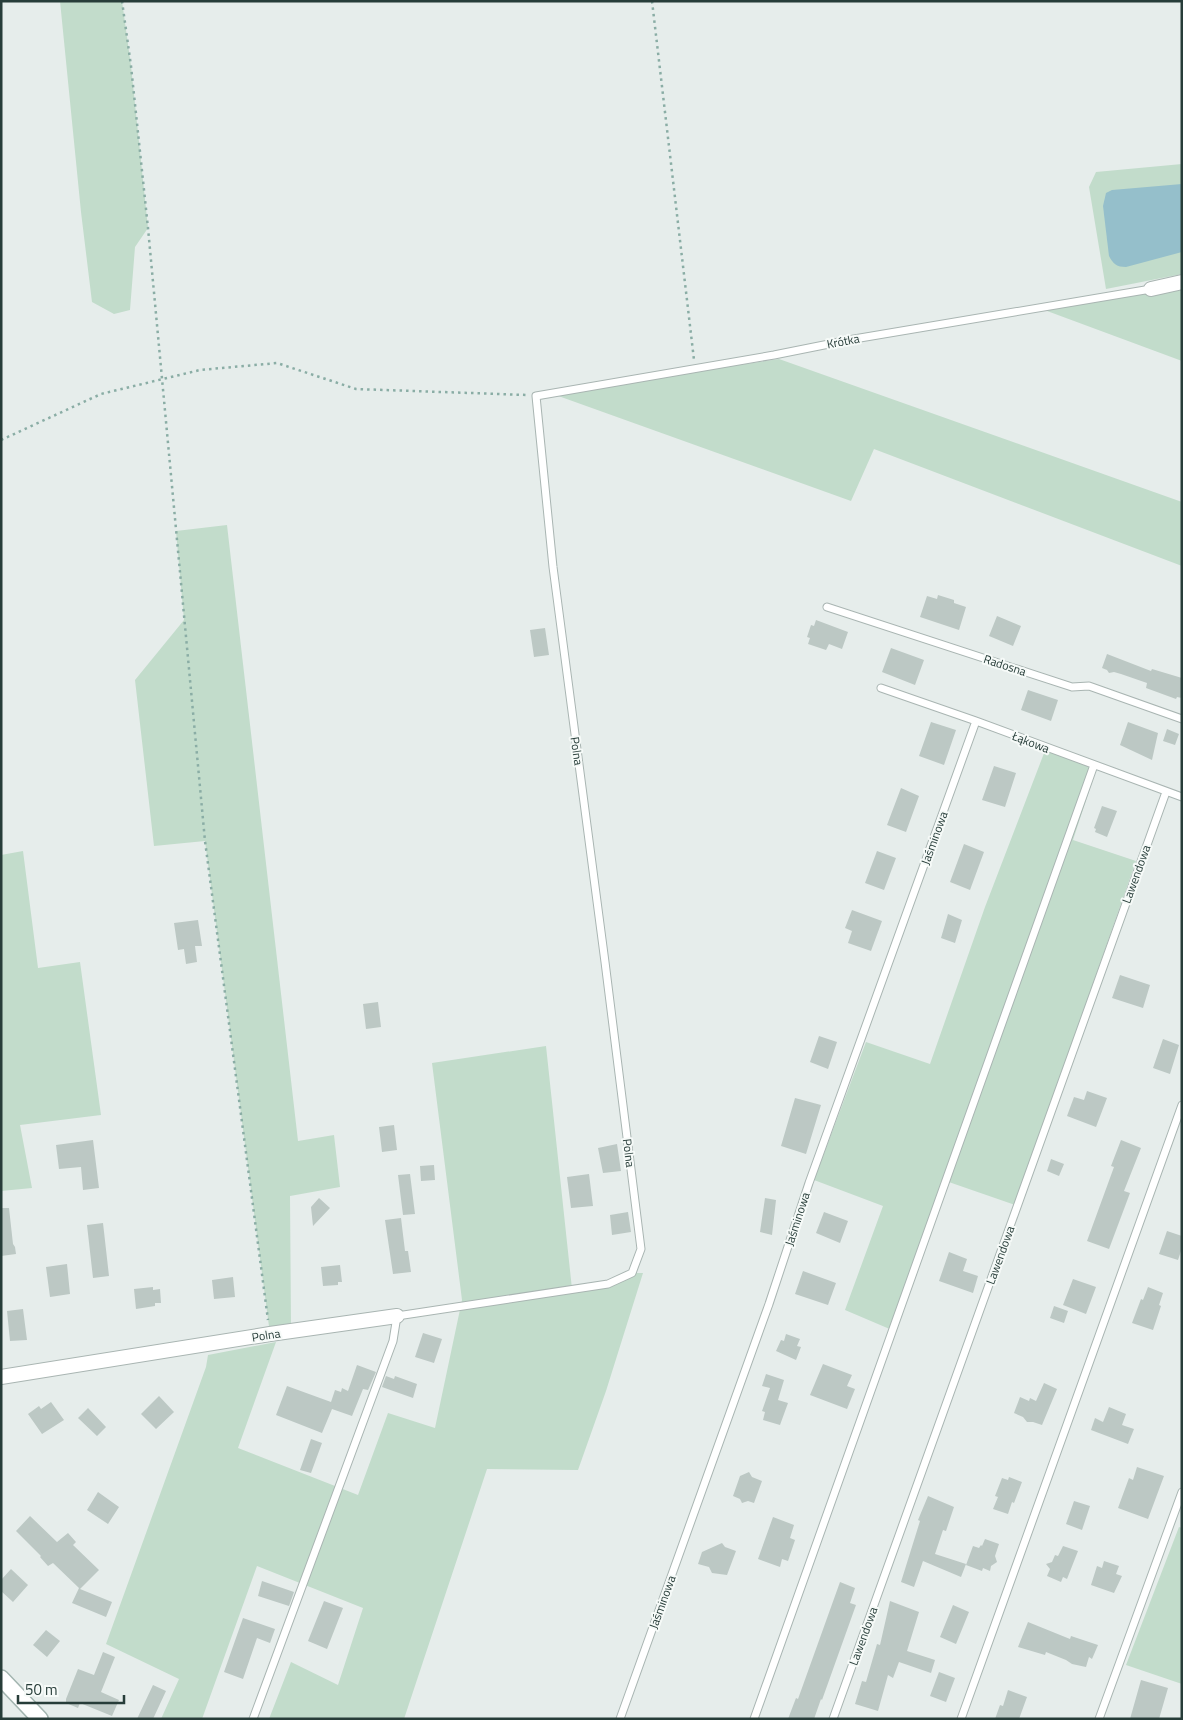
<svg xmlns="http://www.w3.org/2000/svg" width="1183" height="1720" font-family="'Titillium Web',sans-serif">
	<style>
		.green { fill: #c2dccb }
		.water { fill: #95bfcb }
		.building { fill: #bcc8c4 }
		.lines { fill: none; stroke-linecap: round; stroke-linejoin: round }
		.lane-casing { stroke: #a9b5b2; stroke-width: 9 }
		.street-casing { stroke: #a9b5b2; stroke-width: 16 }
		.secondary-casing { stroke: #a3b5b0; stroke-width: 18 }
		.path { stroke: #8aada5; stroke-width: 2.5; stroke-dasharray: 2.5 4; stroke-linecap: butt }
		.lane { stroke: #fff; stroke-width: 7 }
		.street { stroke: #fff; stroke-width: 14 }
		.secondary { stroke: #fff; stroke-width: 15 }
		.labels { text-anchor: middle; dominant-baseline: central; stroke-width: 4; stroke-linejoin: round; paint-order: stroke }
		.street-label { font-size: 12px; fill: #273d39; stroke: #f6faf8 }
	</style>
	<rect width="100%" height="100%" fill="#e6edeb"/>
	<path class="green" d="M 60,1 L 122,1 L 131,66 L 148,228 L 135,247 L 130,310 L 114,314 L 92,302 L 81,212 Z
		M 1182,164 L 1182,274 L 1106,289 L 1089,187 L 1096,172 Z
		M 1182,281 L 1182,361 L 1039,308 Z
		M 779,359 L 1182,502 L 1182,566 L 874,449 L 851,501 L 550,393 Z
		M 227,525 L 298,1141 L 334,1135 L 340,1187 L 290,1196 L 291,1326 L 270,1334 L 205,841 L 154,846 L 135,680 L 184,620 L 176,531 Z
		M 1046,748 L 1096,770 L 1073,840 L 1136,861 L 1035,1149 L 1018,1206 L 943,1180 L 892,1330 L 845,1310 L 883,1206 L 814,1180 L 866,1042 L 930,1064 L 985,907 Z
		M 23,851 L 38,968 L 80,962 L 101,1115 L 20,1125 L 32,1188 L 1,1191 L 1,855 Z
		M 546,1046 L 572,1289 L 608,1284 L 632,1273 L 643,1273 L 606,1391 L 578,1470 L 487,1469 L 404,1719 L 269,1719 L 291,1662 L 338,1685 L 363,1608 L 257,1566 L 202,1719 L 161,1719 L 179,1679 L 106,1644 L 206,1367 L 208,1355 L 276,1342 L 238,1448 L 358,1495 L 388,1413 L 435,1428 L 462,1300 L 432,1063 Z
		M 1179,1527 L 1182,1528 L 1182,1684 L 1126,1665 Z"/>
	<path class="water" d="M 1182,184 L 1182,252 L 1126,267 C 1117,267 1113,264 1109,256 L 1103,206 L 1106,193 L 1112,190 Z"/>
	<path class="building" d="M 938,595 L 954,600 L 954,603 L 966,607 L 959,630 L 920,617 L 927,596 L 937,599 Z
		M 997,616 L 1021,626 L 1013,646 L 989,636 Z
		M 816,620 L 848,632 L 842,649 L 829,644 L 826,650 L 808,644 L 810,638 L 807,637 L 811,625 L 814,626 Z
		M 545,628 L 549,655 L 534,657 L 530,630 Z
		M 891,648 L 924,660 L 915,685 L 882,672 Z
		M 1107,654 L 1151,671 L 1152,669 L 1182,678 L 1182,698 L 1177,697 L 1176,699 L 1146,688 L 1147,683 L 1121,674 L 1114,672 L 1109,673 L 1107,670 L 1102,668 Z
		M 1028,690 L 1058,700 L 1051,721 L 1021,710 Z
		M 931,722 L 956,730 L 944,765 L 919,756 Z
		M 1128,722 L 1158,733 L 1152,760 L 1120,745 Z
		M 1167,729 L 1179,734 L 1175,745 L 1163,741 Z
		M 994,766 L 1016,773 L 1005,807 L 982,800 Z
		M 901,788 L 919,796 L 906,832 L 887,825 Z
		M 1102,806 L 1117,811 L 1107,837 L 1095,832 L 1096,829 L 1094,828 Z
		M 964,844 L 984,852 L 970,890 L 950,882 Z
		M 877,851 L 896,858 L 884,890 L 865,883 Z
		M 852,910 L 882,921 L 871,951 L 848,943 L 852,931 L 845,928 Z
		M 948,914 L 962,920 L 955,943 L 941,938 Z
		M 198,920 L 202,946 L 195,946 L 197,962 L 186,964 L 184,949 L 178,950 L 174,923 Z
		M 1120,975 L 1150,985 L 1143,1008 L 1112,998 Z
		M 378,1002 L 381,1027 L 366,1029 L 363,1004 Z
		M 819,1036 L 837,1042 L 828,1069 L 810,1062 Z
		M 1163,1039 L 1179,1045 L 1170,1074 L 1153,1068 Z
		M 1087,1091 L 1107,1098 L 1096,1127 L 1067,1116 L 1074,1097 L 1084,1100 Z
		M 795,1098 L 821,1105 L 806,1154 L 781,1146 Z
		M 394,1125 L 397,1150 L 382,1152 L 379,1127 Z
		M 93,1140 L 99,1188 L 83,1190 L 81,1167 L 59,1169 L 56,1145 Z
		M 1121,1140 L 1141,1148 L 1124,1191 L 1130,1193 L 1109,1249 L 1087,1241 L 1114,1167 L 1111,1166 Z
		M 617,1144 L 621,1171 L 603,1173 L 598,1148 Z
		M 1051,1159 L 1064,1164 L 1059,1176 L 1047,1171 Z
		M 434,1165 L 435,1180 L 421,1181 L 420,1166 Z
		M 410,1174 L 415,1214 L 403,1215 L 398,1175 Z
		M 589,1174 L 593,1206 L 571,1208 L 567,1177 Z
		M 319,1198 L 330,1208 L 313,1226 L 311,1207 Z
		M 765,1198 L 776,1200 L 772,1235 L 760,1232 Z
		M 1,1208 L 9,1208 L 13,1244 L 15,1247 L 16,1254 L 1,1256 Z
		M 628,1212 L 631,1232 L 612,1235 L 610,1215 Z
		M 824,1212 L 848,1221 L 840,1243 L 816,1233 Z
		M 401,1218 L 405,1251 L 408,1251 L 411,1272 L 393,1274 L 385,1220 Z
		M 103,1223 L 109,1276 L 93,1278 L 87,1225 Z
		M 1167,1231 L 1182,1236 L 1182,1248 L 1178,1260 L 1159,1254 Z
		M 949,1252 L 967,1259 L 963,1271 L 978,1276 L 973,1293 L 939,1281 Z
		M 67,1264 L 70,1294 L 50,1297 L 46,1267 Z
		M 340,1265 L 342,1282 L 338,1282 L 338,1285 L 323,1286 L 321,1267 Z
		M 803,1271 L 836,1283 L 828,1305 L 795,1294 Z
		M 233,1277 L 235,1297 L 214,1299 L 212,1280 Z
		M 1073,1279 L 1096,1287 L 1086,1314 L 1063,1305 Z
		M 153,1287 L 153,1290 L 160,1289 L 161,1303 L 155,1303 L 155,1306 L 136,1309 L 134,1289 Z
		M 1148,1287 L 1163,1293 L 1159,1305 L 1161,1306 L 1153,1330 L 1132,1323 L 1141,1299 L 1143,1300 Z
		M 1054,1306 L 1068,1311 L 1064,1323 L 1050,1318 Z
		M 23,1309 L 27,1340 L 10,1341 L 7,1311 Z
		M 423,1333 L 442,1339 L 434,1363 L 415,1357 Z
		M 786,1334 L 800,1339 L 797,1346 L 801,1347 L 796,1360 L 776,1351 L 781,1340 L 784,1341 Z
		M 823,1364 L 852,1375 L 847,1386 L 855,1389 L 847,1409 L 810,1395 Z
		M 357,1365 L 376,1372 L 368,1390 L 363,1389 L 352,1416 L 332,1409 L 322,1433 L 276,1415 L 287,1386 L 331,1402 L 335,1390 L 341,1392 L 342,1388 L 348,1391 Z
		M 766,1374 L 784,1380 L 778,1400 L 788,1403 L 780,1425 L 763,1420 L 765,1412 L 762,1411 L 770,1388 L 762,1386 Z
		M 386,1376 L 394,1379 L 395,1376 L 417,1384 L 413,1398 L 382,1387 Z
		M 1044,1383 L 1057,1389 L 1042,1425 L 1033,1422 L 1027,1422 L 1023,1417 L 1014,1413 L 1020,1397 L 1029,1401 L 1030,1398 L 1036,1401 Z
		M 159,1396 L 174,1412 L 156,1429 L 141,1414 Z
		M 51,1402 L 64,1420 L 42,1434 L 28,1414 L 39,1406 L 41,1409 Z
		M 1109,1407 L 1126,1414 L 1122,1425 L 1134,1429 L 1128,1444 L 1091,1430 L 1095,1418 L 1103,1422 Z
		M 88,1408 L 106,1427 L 97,1436 L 78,1418 Z
		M 311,1439 L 322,1443 L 311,1473 L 300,1470 Z
		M 1137,1467 L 1164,1476 L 1148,1519 L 1118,1508 L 1129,1478 L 1133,1480 Z
		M 749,1472 L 752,1477 L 762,1481 L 754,1503 L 748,1501 L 742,1503 L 740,1499 L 733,1496 L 740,1476 Z
		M 1009,1477 L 1022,1482 L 1014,1503 L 1012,1502 L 1008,1514 L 993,1509 L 998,1497 L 995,1496 L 1002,1478 L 1008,1480 Z
		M 98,1492 L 119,1507 L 108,1524 L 87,1510 Z
		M 928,1496 L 954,1507 L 946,1531 L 943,1530 L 935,1554 L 966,1564 L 961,1577 L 923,1561 L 914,1587 L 901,1582 L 920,1521 L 918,1520 Z
		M 1074,1501 L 1090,1506 L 1082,1530 L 1066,1524 Z
		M 30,1516 L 57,1542 L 68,1533 L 76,1542 L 73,1545 L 99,1570 L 80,1589 L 112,1602 L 106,1617 L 72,1603 L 79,1588 L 53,1563 L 48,1566 L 40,1557 L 41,1556 L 16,1531 Z
		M 773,1517 L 794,1525 L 790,1538 L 795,1540 L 788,1561 L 782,1559 L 780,1567 L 758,1559 Z
		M 985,1539 L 999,1544 L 995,1556 L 997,1562 L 991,1566 L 990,1571 L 983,1568 L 982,1571 L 966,1565 L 973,1546 L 979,1548 L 981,1545 L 982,1546 Z
		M 722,1543 L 725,1547 L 736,1551 L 727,1575 L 712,1573 L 709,1567 L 698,1564 L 702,1552 Z
		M 1063,1546 L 1078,1551 L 1067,1579 L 1063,1577 L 1061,1582 L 1047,1576 L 1050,1569 L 1046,1564 L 1052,1562 L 1055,1555 L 1058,1556 Z
		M 1104,1561 L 1119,1566 L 1116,1574 L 1122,1576 L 1114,1593 L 1091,1585 L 1097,1566 L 1102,1568 Z
		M 11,1569 L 28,1585 L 13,1602 L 1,1591 L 1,1580 Z
		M 262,1581 L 294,1592 L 289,1606 L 258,1596 Z
		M 840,1582 L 855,1588 L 850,1603 L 856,1605 L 822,1700 L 821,1699 L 814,1719 L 788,1719 L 796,1698 L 798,1699 Z
		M 324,1601 L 343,1608 L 327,1649 L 308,1641 Z
		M 890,1601 L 919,1612 L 907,1651 L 935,1660 L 931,1673 L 899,1662 L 893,1678 L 888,1675 L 878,1711 L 855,1704 L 862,1681 L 866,1682 L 877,1644 L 880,1645 Z
		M 953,1605 L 969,1612 L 956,1644 L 940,1637 Z
		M 243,1618 L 275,1629 L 270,1643 L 257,1638 L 243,1679 L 224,1672 Z
		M 1028,1622 L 1070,1639 L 1071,1636 L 1098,1645 L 1092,1659 L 1089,1657 L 1086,1667 L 1072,1664 L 1066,1660 L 1046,1652 L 1045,1655 L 1018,1647 Z
		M 46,1630 L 60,1641 L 47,1657 L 33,1645 Z
		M 103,1652 L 115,1657 L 101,1692 L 119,1700 L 112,1716 L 80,1703 L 78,1708 L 66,1703 L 66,1699 L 78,1669 L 94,1675 Z
		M 939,1672 L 955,1678 L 946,1702 L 930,1696 Z
		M 1141,1680 L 1168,1688 L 1159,1719 L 1130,1719 Z
		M 153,1685 L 166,1691 L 153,1719 L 137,1719 Z
		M 1008,1690 L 1027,1697 L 1019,1719 L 995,1719 L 1000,1705 L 1003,1706 Z"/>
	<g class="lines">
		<g class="lane-casing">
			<path id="lane" d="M 827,607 L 1072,687 L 1089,686 L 1182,719
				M 881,688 L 976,721 L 1182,797
				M 253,1719 L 393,1341 L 397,1316 L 608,1284 L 632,1273 L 641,1249 L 605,962 L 553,567 L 536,396 L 774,355 L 854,339 L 1151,289
				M 620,1719 L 769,1304 L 809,1183 L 976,721
				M 754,1719 L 1094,765
				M 833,1719 L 1166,792
				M 961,1719 L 1182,1105
				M 1099,1719 L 1182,1492"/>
		</g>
		<g class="street-casing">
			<path id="street" d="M 1151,289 L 1182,282
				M 1,1377 L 270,1334 L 397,1316"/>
		</g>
		<g class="secondary-casing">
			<path id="secondary" d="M 1,1678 L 40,1719"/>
		</g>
		<path class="path" d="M 122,1 L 131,66 L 148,228 L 205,841 L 268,1320
			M 652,1 L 694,360
			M 1,440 L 101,394 L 200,370 L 277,363 L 356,389 L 527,395"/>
		<use href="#lane" class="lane"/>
		<use href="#street" class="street"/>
		<use href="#secondary" class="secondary"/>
	</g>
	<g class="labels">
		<g class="street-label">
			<text transform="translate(843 341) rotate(-11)">Krótka</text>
			<text transform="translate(1005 665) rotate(18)">Radosna</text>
			<text transform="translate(1031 742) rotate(21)">Łąkowa</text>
			<text transform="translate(577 751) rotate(82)">Polna</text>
			<text transform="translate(934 838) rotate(-70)">Jaśminowa</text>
			<text transform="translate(1136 874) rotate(-70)">Lawendowa</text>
			<text transform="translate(629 1153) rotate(83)">Polna</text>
			<text transform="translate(797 1219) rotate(-72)">Jaśminowa</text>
			<text transform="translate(1000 1255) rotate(-70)">Lawendowa</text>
			<text transform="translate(266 1335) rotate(-9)">Polna</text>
			<text transform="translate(662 1602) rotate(-70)">Jaśminowa</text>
			<text transform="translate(863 1636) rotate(-70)">Lawendowa</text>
		</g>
	</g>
	<rect width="1183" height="1720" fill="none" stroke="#273d39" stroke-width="5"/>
	<path d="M18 1695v8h106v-8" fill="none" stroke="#273d39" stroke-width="2.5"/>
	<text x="25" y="1695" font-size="15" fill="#273d39" stroke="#f6faf8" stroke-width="4" paint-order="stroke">50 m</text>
</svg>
